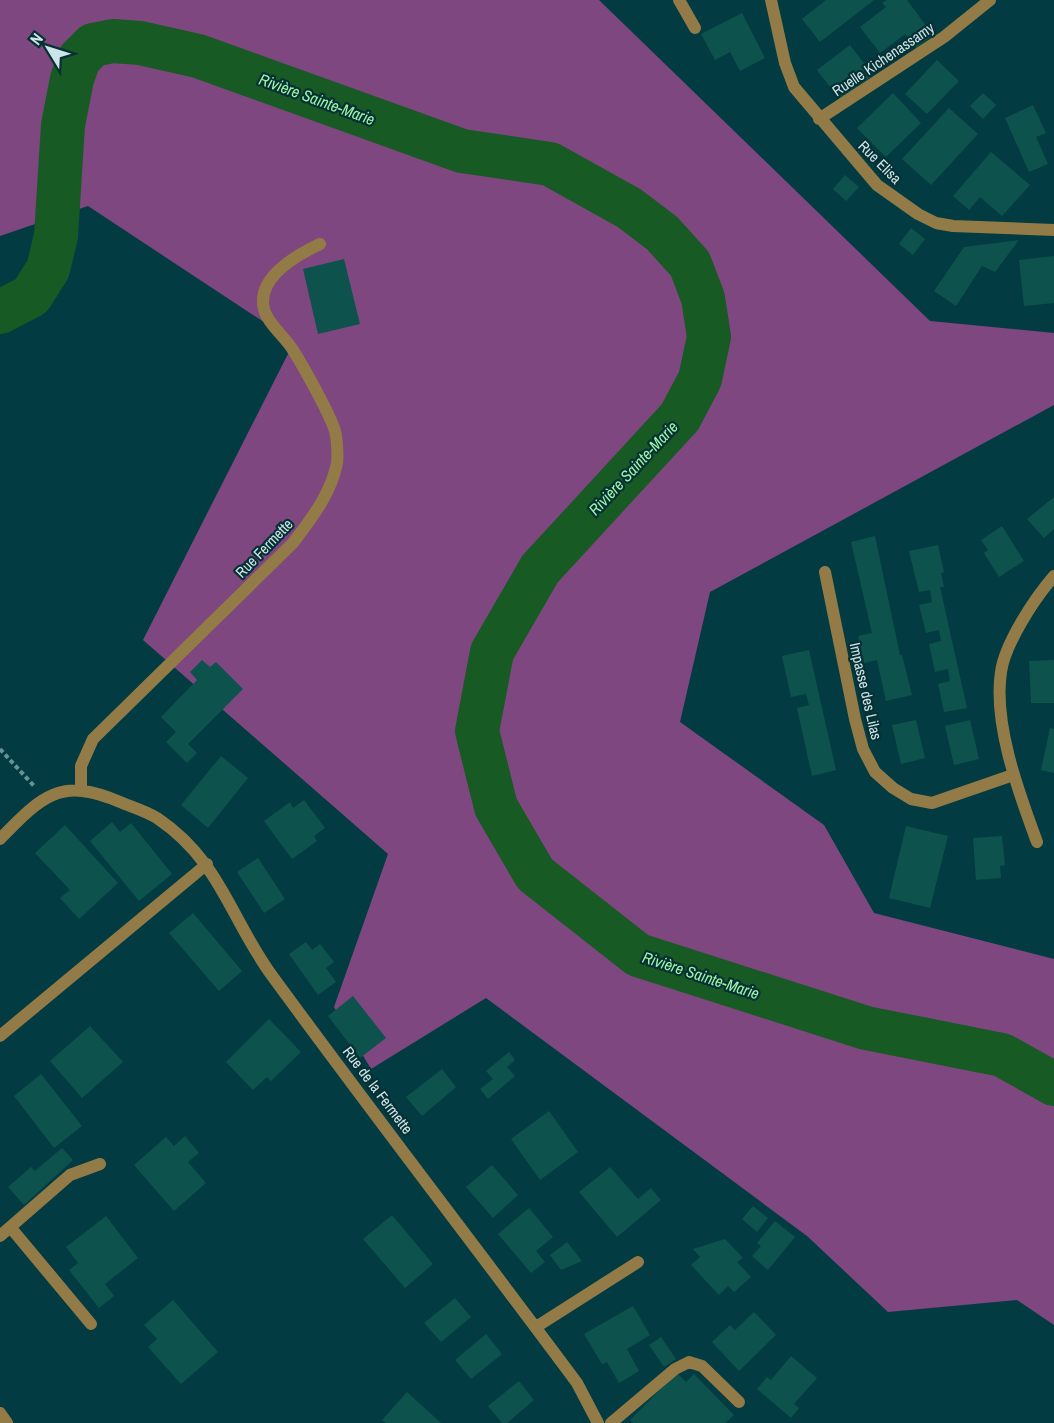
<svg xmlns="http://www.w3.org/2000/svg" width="1054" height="1423" font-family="'Archivo Narrow',sans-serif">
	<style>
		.forest { fill: #7e477f }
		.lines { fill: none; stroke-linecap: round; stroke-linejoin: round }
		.river { stroke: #185a24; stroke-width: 44 }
		.building { fill: #0e524d }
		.path { stroke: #699297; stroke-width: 4; stroke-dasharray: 4.5 3; stroke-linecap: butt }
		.street { stroke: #927b47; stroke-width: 12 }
		.labels { text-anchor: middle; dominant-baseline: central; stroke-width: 4.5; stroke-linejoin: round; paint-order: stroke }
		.street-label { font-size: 15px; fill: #cce5e9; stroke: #073035 }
		.water-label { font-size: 16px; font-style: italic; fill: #9df5a4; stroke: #073035 }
	</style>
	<rect width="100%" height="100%" fill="#023c42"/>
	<path class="forest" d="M 0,0 L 599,0 L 930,321 L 1054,333 L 1054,405 L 710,592 L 680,722 L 824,825 L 874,913 L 1054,959 L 1054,1325 L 1017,1300 L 888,1312 L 807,1236 L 486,998 L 371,1069 L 334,1007 L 388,854 L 143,640 L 294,342 L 88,206 L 0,236 Z"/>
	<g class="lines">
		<path class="river" d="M 0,312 L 31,296 L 48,269 L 56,236 L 63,125 L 72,79 L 79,59 L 93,45 L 113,41 L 140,43 L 198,56 L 462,151 L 550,164 L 629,208 L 662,233 L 690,264 L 703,298 L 709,337 L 700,379 L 680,417 L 540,569 L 492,652 L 477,731 L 496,807 L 535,874 L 638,955 L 866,1028 L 1002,1055 L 1054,1084"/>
	</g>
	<path class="building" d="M 826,0 L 874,0 L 820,42 L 802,19 Z
		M 887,0 L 907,0 L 933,35 L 916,48 L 905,34 L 880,53 L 860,27 L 886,7 L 882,3 Z
		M 742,13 L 765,58 L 740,71 L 730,52 L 715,60 L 701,34 Z
		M 850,45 L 873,75 L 840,100 L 817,70 Z
		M 937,60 L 959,81 L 927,114 L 905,94 Z
		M 893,93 L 921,123 L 886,157 L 857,128 Z
		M 983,93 L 996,105 L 983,119 L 970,106 Z
		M 1033,105 L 1046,133 L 1036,137 L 1048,164 L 1029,172 L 1005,118 Z
		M 949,108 L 978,134 L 931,185 L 902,159 Z
		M 991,152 L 1030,185 L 1002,216 L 980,197 L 969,210 L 953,196 Z
		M 845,175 L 859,187 L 846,201 L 833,189 Z
		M 911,228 L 925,239 L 913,255 L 899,244 Z
		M 1019,240 L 995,272 L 982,266 L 956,306 L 934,291 L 964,247 Z
		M 1054,256 L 1054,303 L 1024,306 L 1019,260 Z
		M 344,259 L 360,324 L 318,334 L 303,269 Z
		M 1054,497 L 1054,529 L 1044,538 L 1027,519 Z
		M 1002,526 L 1024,561 L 999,577 L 984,553 L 988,550 L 981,540 Z
		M 875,536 L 900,655 L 902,655 L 912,695 L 886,701 L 877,660 L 864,663 L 858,636 L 872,633 L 851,542 Z
		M 938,545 L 944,572 L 941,573 L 944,587 L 940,587 L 967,708 L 944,712 L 938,684 L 950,681 L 948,669 L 935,672 L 929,644 L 941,641 L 939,630 L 926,633 L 919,605 L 932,602 L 930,590 L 919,592 L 909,551 Z
		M 809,650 L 836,770 L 812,776 L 797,708 L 809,705 L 806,694 L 791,697 L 782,656 Z
		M 202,660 L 210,667 L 216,662 L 243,689 L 188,744 L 197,753 L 187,763 L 166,742 L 176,732 L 161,717 L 197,680 L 190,672 Z
		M 1054,660 L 1054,703 L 1031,703 L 1029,661 Z
		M 916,720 L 925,758 L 901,764 L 892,725 Z
		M 970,720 L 979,759 L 954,765 L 945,726 Z
		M 1050,728 L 1054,729 L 1054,773 L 1041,770 Z
		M 221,756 L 248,778 L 208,828 L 181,805 Z
		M 304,800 L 325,828 L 314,836 L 317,841 L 292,859 L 264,821 L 290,802 L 293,808 Z
		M 112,822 L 120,832 L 131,823 L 172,874 L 139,901 L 90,841 Z
		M 65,825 L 118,883 L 79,919 L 60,898 L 70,890 L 35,853 Z
		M 906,826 L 948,836 L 930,908 L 889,898 Z
		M 1002,836 L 1005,865 L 1000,866 L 1001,878 L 976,880 L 973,838 Z
		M 258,858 L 285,899 L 264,913 L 237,872 Z
		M 193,913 L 242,971 L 219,991 L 169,933 Z
		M 306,942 L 312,950 L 320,944 L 334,962 L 326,968 L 336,982 L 318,995 L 289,954 Z
		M 353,996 L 386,1038 L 360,1058 L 328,1016 Z
		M 269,1019 L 301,1052 L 271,1081 L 267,1077 L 253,1090 L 226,1062 Z
		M 90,1026 L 123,1062 L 82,1098 L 50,1061 Z
		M 509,1052 L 515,1060 L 507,1067 L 515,1076 L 488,1099 L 480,1089 L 493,1079 L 486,1071 Z
		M 442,1069 L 456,1087 L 422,1116 L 406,1097 Z
		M 41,1074 L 82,1126 L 54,1148 L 14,1096 Z
		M 549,1111 L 578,1152 L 540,1180 L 511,1139 Z
		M 185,1136 L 199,1153 L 188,1162 L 206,1183 L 174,1211 L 134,1165 L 166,1137 L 174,1146 Z
		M 62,1148 L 73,1160 L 24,1205 L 8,1187 L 31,1167 L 35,1171 Z
		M 492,1165 L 518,1195 L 493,1218 L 466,1187 Z
		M 610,1167 L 638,1199 L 651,1188 L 661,1200 L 617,1237 L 579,1192 Z
		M 753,1206 L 768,1218 L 757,1232 L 742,1219 Z
		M 529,1208 L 553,1237 L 536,1251 L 545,1262 L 531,1273 L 498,1234 Z
		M 392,1215 L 433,1264 L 405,1288 L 363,1239 Z
		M 106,1216 L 138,1258 L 105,1284 L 114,1296 L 99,1308 L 69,1270 L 78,1263 L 66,1247 Z
		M 775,1221 L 795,1237 L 768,1270 L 752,1256 L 761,1246 L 757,1243 Z
		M 725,1239 L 743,1258 L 737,1262 L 751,1277 L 734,1292 L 728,1286 L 719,1295 L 691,1265 L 700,1257 L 693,1249 Z
		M 567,1242 L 582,1261 L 561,1270 L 550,1255 Z
		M 455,1298 L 471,1317 L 441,1342 L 424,1323 Z
		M 173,1300 L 218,1352 L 181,1384 L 148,1347 L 157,1339 L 144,1325 Z
		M 633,1306 L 650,1335 L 627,1349 L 639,1371 L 619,1383 L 607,1362 L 602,1364 L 584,1334 Z
		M 754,1312 L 776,1335 L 739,1371 L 712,1342 L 730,1325 L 735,1330 Z
		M 486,1334 L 502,1354 L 471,1379 L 455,1360 Z
		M 661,1337 L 676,1359 L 664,1367 L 649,1345 Z
		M 791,1356 L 817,1378 L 794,1404 L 799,1408 L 791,1418 L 757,1389 L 767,1377 L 771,1380 Z
		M 677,1373 L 686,1382 L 694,1374 L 734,1415 L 725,1423 L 633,1423 L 630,1420 Z
		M 519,1381 L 534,1400 L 507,1423 L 502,1423 L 488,1406 Z
		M 407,1392 L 441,1423 L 386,1423 L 382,1420 Z"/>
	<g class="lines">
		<path class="path" d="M 0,749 L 34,786"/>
		<path class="street" d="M 679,0 L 695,28
			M 771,0 L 785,63 L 794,87 L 877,185 L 918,214 L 936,223 L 953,226 L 1054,230
			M 819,119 L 944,37 L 990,0
			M 825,572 L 855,719 L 863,749 L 875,772 L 893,788 L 911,799 L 932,803 L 1013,775
			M 81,789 L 81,766 L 93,739 L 293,543 C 311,519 331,494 337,463 C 338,455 337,439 335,431 C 330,414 303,366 293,350 C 285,337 267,323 264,309 C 256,277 297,255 320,244
			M 0,839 C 41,797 60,776 120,802 C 132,807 146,811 157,818 C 221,861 230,919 273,977 C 373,1114 476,1247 577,1383 L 598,1423
			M 1037,842 C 1019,793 993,724 1001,672 C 1005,643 1035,598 1054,576
			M 0,1036 L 207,864
			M 11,1228 L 91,1324
			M 0,1236 L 70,1175 L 100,1164
			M 536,1327 L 638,1262
			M 0,1413 L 7,1423
			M 611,1423 L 675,1369 L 689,1362 L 702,1366 L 739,1402"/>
	</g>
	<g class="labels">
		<g class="street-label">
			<text transform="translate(883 59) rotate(-34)">Ruelle Kichenassamy</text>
			<text transform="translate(880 162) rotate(45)">Rue Elisa</text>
			<text transform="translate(264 548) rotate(-46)">Rue Fermette</text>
			<text transform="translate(866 691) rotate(77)">Impasse des Lilas</text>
			<text transform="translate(378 1090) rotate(53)">Rue de la Fermette</text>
		</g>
		<g class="water-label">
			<text transform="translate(317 99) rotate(20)">Rivière Sainte-Marie</text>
			<text transform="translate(633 468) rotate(-47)">Rivière Sainte-Marie</text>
			<text transform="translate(701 975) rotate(18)">Rivière Sainte-Marie</text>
		</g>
	</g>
	<g transform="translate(48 48) rotate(308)" stroke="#073035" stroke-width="4.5" paint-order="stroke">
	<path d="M0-4.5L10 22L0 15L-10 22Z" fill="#cce5e9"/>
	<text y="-9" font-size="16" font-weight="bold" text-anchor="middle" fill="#cce5e9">N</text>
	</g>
</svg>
